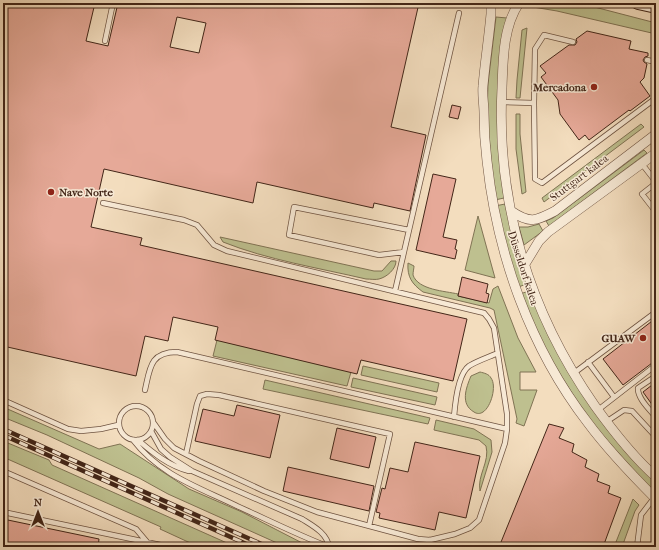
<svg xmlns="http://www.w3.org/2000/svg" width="659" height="550" font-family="'IM FELL French Canon',serif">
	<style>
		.green { fill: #bec08f; stroke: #807354 }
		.building { fill: #e6a998; stroke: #432618; fill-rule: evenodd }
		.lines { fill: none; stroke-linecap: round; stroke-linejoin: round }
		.lane-casing { stroke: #6f5442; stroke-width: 6 }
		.street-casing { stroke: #6f5442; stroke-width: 10 }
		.secondary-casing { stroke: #432618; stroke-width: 14 }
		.path { stroke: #432618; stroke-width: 2; stroke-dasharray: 1 2; stroke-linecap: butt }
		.lane { stroke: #f7e9d5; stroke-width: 4.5 }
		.street { stroke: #f7e9d5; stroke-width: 9 }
		.secondary { stroke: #f7e9d5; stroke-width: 12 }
		.rail-casing { stroke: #432618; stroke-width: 4.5 }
		.rail { stroke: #f7e9d5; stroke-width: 3; stroke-dasharray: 9; stroke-linecap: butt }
		.lane-bridge-casing { stroke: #6f5442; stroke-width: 6; stroke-linecap: butt }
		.lane-bridge { stroke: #f7e9d5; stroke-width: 4.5 }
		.poi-dot { fill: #8f2418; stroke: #f7e9d5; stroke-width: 1.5 }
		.labels { text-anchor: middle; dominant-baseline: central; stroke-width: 3; stroke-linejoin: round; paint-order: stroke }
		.poi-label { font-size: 11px; font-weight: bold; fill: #432618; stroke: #f7e9d5; text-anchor: end }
		.street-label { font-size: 11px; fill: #432618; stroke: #f7e9d5 }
	</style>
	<rect width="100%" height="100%" fill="#f3ddbe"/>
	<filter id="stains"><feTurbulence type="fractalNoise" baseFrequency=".005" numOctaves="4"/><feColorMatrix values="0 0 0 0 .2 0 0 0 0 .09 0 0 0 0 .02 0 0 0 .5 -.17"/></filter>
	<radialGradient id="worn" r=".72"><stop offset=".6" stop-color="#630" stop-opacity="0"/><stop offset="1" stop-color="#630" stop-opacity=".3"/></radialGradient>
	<path class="green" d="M 538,3 L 579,3 L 656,23 L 656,34 L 557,11 L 533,7 Z
		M 496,17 L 507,18 L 502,43 L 498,117 L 499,154 L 504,198 L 495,200 L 487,119 L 488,84 Z
		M 527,28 L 520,98 L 516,98 L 517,80 L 522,30 Z
		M 516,114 L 520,114 L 520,134 L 526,192 L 522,194 L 516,149 Z
		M 641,124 L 644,127 L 544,202 L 542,198 Z
		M 644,150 L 647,153 L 549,226 L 546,221 L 553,218 Z
		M 505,204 L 515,244 L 527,284 L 518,287 L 495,206 Z
		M 478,216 L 495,278 L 465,270 Z
		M 539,224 L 543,231 L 524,245 L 519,227 L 528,227 Z
		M 220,237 L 374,271 L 382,271 L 391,261 L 396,261 C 396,269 387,277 379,279 C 376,280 370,279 366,279 C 319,268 268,260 223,242 Z
		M 408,263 L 414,266 C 414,268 413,272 413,275 C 418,290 445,291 458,294 L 458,296 L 489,303 L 493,289 L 498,286 L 518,338 L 536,372 L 520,372 L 520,390 L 537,390 L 524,426 L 516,423 L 517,419 L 494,310 L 490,308 L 423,292 C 412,284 407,277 408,263 Z
		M 529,291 L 549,337 L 571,377 L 656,481 L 656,495 L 590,421 L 550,359 L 520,294 Z
		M 217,340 L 351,372 L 347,386 L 213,356 Z
		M 363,366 L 439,383 L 437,392 L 361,375 Z
		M 480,372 C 484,373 489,374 491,378 C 497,386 491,407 483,412 C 480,414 477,414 474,412 C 460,404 466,388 471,376 Z
		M 353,378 L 437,397 L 435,405 L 351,387 Z
		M 265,380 L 430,418 L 428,424 L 263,389 Z
		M 3,407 L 99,449 L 120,444 L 189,489 L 242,512 L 310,547 L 286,547 L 168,494 L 139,478 L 47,435 L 3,417 Z
		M 436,420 L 474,429 L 491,440 L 492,452 L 480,491 C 477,475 490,462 486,446 L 479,440 L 434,430 Z
		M 3,441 L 49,460 L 52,465 L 236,547 L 199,547 L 160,529 L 161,527 L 3,457 Z
		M 633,499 L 639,505 L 635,511 L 622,547 L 614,547 Z"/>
	<path class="building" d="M 3,3 L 95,3 L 86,41 L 108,46 L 118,3 L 419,3 L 391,127 L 426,135 L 410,211 L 374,203 L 373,208 L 257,182 L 253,203 L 104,169 L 91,227 L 142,238 L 140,245 L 467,319 L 453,381 L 361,360 L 357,374 L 215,340 L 218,327 L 173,317 L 168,341 L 145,336 L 136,376 L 3,346 ZM 177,17 L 206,23 L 199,53 L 170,47 Z
		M 587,31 L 631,41 L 629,49 L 648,53 L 648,56 L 645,57 L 643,60 L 644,62 L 647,64 L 644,78 L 640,82 L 650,96 L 630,111 L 629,110 L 589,140 L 585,135 L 579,140 L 560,114 L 558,100 L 541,77 L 546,73 L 540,66 L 569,45 L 575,45 L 577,42 L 576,39 Z
		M 452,105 L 461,107 L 458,119 L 449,117 Z
		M 433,174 L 456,179 L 443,237 L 457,240 L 455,249 L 457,250 L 455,259 L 416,250 Z
		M 462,277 L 488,284 L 486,293 L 489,294 L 487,303 L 458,296 Z
		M 656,318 L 656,360 L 623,385 L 603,359 Z
		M 656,382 L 656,410 L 643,392 Z
		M 237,405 L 280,415 L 270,458 L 195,441 L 203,409 L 234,416 Z
		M 549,424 L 564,428 L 559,438 L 574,444 L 572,452 L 587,460 L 585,467 L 599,474 L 597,481 L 610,486 L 608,493 L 621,498 L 603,547 L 499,547 Z
		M 337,428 L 376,437 L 369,468 L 330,459 Z
		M 415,442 L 480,456 L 466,518 L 439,512 L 435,530 L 379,518 L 380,513 L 376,512 L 382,488 L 385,489 L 390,468 L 408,472 Z
		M 288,467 L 374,486 L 369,511 L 283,491 Z
		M 3,519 L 99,539 L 98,547 L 3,547 Z"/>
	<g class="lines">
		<g class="lane-casing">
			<path id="lane" d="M 105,41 L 113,3
				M 573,42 L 544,35 L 535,49 L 534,103 L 535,179 L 542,183 L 656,98
				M 647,60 L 656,62
				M 656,72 L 654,77 L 656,79
				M 501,102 L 534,103
				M 642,164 L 656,182
				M 656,183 L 642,194 L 656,212
				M 103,203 L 184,220 L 197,225 L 214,245 L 227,251 L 484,313 L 489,319 L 494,328 L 507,414 L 507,429 L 505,443 L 479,520 L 470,528 L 455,534 L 430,540 L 418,539 L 317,512 L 264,491 L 199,461 L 174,448 L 165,439 L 153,422
				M 404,252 L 379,255 L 289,235 L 294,207 L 409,230
				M 395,291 L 459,13
				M 588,362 L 614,397
				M 574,373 L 656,312
				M 656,376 L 638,388 C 637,398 650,410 656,417
				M 145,390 C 150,368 150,352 177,352 L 507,429
				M 3,400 L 68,429 L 81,431 L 101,429 L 118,425
				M119 423a17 17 0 1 1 34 0a17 17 0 1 1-34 0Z
				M 598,410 L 656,365
				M 454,417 C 455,404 458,374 469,366 C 477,361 489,357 498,353
				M 606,422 L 624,410 L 632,411 L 656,437
				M 151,431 L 161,449 L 170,457 L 192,471 L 302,519
				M 133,440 C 160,475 198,487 237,506 C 268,520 298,535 329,547
				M 138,440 C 153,453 169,466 189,471
				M 186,454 L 197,404 L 200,396 L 207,394 L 219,395 L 390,434 L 369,526
				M 3,471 L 136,529 L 147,542
				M 3,512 L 170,547
				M 406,547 L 427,544 L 430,540
				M 637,547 L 641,515 L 654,498"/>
		</g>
		<g class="street-casing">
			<path id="street" d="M 491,3 L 491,14 C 489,37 485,62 483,86 C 482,94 484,104 484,113 C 484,129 485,145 487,161 C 497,254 530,348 588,423 C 608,450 632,475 656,499
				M 519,3 C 503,27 503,60 502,88 C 496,203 529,312 595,406 C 613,431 632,456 656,477
				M 511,211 C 530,224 536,221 555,211 L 656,134
				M 525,264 L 539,241 L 548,232 L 656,153"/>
		</g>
		<g class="secondary-casing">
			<path id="secondary" d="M 638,3 L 656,7"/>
		</g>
		<path class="path" d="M 614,3 L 628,7"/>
		<use href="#lane" class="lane"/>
		<use href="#street" class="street"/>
		<use href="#secondary" class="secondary"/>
		<g class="rail-casing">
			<path id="rail" d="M 3,429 L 268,547
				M 3,435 L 253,547"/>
		</g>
		<use href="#rail" class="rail"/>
		<g class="lane-bridge-casing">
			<path id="lane-bridge" d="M 302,519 C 313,526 327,533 329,547"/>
		</g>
		<use href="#lane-bridge" class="lane-bridge"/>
	</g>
	<g class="poi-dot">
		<circle cx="594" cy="87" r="4"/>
		<circle cx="51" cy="192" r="4"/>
		<circle cx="643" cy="338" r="4"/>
	</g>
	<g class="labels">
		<g class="poi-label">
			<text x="586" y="87">Mercadona</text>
			<text x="59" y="192" text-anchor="start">Nave Norte</text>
			<text x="635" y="338">GUAW</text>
		</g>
		<g class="street-label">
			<text transform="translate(579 178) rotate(-37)">Stuttgart kalea</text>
			<text transform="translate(523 268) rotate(72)">Düsseldorf kalea</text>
		</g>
	</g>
	<rect width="659" height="550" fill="none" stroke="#f3ddbe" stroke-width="16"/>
	<rect x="4" y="4" width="651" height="542" fill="none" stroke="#432618" stroke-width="2"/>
	<rect x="8" y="8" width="643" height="534" fill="none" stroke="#432618"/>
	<g transform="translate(38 512)" stroke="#f7e9d5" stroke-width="3" paint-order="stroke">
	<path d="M0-3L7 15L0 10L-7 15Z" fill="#432618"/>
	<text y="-6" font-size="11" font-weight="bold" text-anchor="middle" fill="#432618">N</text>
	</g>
	<rect width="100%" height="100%" filter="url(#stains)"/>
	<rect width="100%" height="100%" fill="url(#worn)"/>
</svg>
